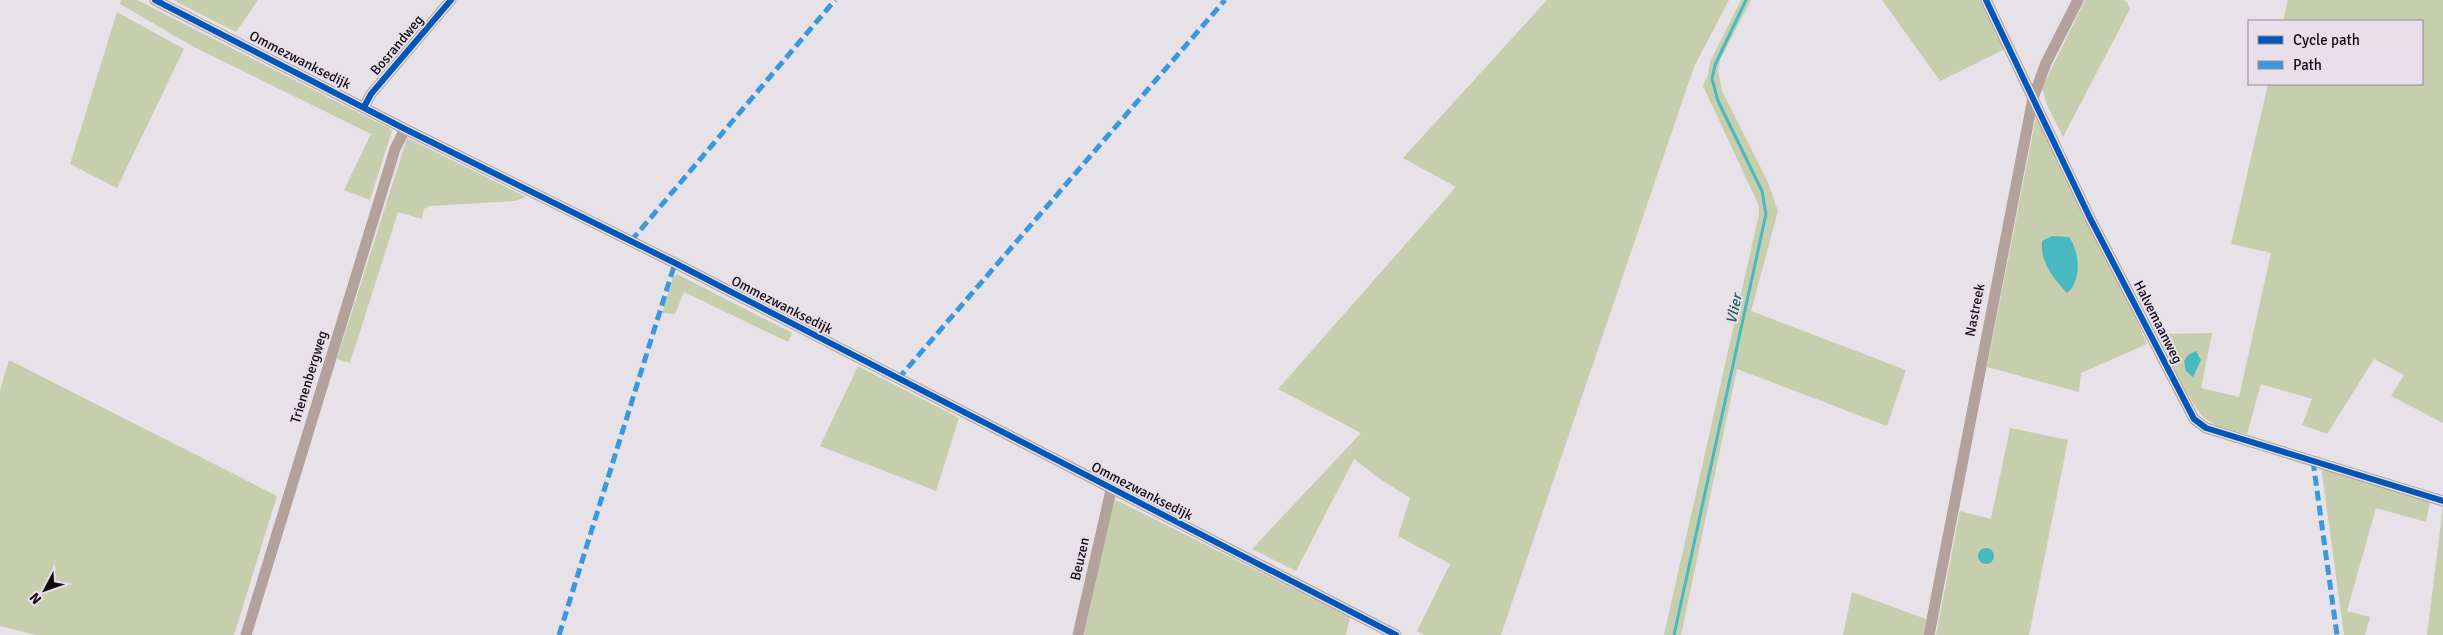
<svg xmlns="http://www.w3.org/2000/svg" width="2443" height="635" font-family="Signika,sans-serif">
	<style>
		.green { fill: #c7cead; fill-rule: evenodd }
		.water { fill: #48b9c1 }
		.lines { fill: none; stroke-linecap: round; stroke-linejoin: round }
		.stream { stroke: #48b9c1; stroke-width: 3 }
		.street { stroke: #b3a19b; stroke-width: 11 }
		.quiet { stroke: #3a99de; stroke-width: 5; stroke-dasharray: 10 5; stroke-linecap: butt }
		.cycleway-casing { stroke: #e8dfea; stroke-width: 9 }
		.cycleway { stroke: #0057b8; stroke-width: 6 }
		.labels { text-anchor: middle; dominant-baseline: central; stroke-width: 4; stroke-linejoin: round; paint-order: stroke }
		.street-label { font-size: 14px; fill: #100d10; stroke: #e8dfea }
		.water-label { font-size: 15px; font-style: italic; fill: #265d61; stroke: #e8dfea }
	</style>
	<rect width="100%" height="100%" fill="#e7e2e7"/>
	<path class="green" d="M 121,0 L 137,0 L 389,128 L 392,131 L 370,200 L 344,190 L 371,134 L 192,46 L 120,4 Z
		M 173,0 L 258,0 L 236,32 Z
		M 1547,0 L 1729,0 L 1695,65 L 1685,93 L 1501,635 L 1424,635 L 1417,631 L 1450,564 L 1398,536 L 1410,498 L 1380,479 L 1354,459 L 1296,571 L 1252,549 L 1361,433 L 1278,389 L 1456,187 L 1403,158 Z
		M 1741,0 L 1751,0 L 1720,60 L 1718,71 L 1722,91 L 1767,180 L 1778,211 L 1751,311 L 1906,370 L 1887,426 L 1737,369 L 1681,635 L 1664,635 L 1759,214 L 1759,206 L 1703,86 L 1708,75 L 1710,62 Z
		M 1882,0 L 1982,0 L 2007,48 L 1940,81 Z
		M 2085,0 L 2123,0 L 2127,2 L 2130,9 L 2063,137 L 2047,105 L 2042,88 Z
		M 2288,0 L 2443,0 L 2443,423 L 2391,396 L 2404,375 L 2374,359 L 2327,434 L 2302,425 L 2312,399 L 2261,384 L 2247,434 C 2234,430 2217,428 2207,420 C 2189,406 2169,356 2158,334 L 2212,333 L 2201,388 L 2239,397 L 2271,253 L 2231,244 L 2268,84 L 2422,84 L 2422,21 L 2283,21 Z
		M 117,12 L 184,49 L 117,188 L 70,164 Z
		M 2036,117 L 2112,262 L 2147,344 L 2081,373 L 2079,392 L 1987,367 Z
		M 407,138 L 526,197 L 515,201 L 430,206 L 424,209 L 422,219 L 398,212 L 350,363 L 337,359 Z
		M 677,274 L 792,333 L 788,342 L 684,292 L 675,314 L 662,313 L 673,278 Z
		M 9,360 L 277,496 L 234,635 L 36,635 L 0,626 L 0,390 Z
		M 858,366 L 959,418 L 936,491 L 820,446 Z
		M 2010,428 L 2068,440 L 2029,635 L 1936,635 L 1960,511 L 1991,519 ZM 1984,549 L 1990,549 L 1988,563 L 1980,561 Z
		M 2323,468 L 2430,502 L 2426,522 L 2376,508 L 2347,611 L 2370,617 L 2365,635 L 2344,635 L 2322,474 Z
		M 1114,499 L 1350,617 L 1346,635 L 1084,635 Z
		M 2443,506 L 2443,635 L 2427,635 Z
		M 1852,592 L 1926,619 L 1923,635 L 1843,635 Z"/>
	<path class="water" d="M 2052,236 L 2069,237 C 2080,252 2082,281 2067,293 C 2053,278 2040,262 2042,241 Z
		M 2196,351 L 2201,360 L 2193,377 L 2186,371 L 2184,361 L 2188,355 Z
		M1978 556a8 8 0 1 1 16 0a8 8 0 1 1-16 0Z"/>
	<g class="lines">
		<path class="stream" d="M 1674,635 L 1766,214 L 1762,191 L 1718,101 L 1712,79 L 1715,65 L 1746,0"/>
		<path class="street" d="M 155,0 L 405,129 L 675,263 L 1396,635
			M 1986,0 L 2090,218 L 2194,419 L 2206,428 L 2443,501
			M 364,107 L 371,94 L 451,0
			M 246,635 L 395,149 L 405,129
			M 1078,635 L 1111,490
			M 1929,635 L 2033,98 L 2046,63 L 2078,0"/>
		<path class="quiet" d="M 631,241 L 835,0
			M 898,379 L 1225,0
			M 2313,461 L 2337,635
			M 559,635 L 675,263"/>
		<g class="cycleway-casing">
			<path id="cycleway" d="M 155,0 L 405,129 L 675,263 L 1396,635
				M 1986,0 L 2090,218 L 2194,419 L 2206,428 L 2443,501
				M 364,107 L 371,94 L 451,0"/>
		</g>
		<use href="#cycleway" class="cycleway"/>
	</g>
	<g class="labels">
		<g class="street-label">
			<text transform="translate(397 45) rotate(-50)">Bosrandweg</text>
			<text transform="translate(300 60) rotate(27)">Ommezwanksedijk</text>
			<text transform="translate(782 305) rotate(27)">Ommezwanksedijk</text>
			<text transform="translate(1975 310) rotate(-79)">Nastreek</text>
			<text transform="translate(2158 322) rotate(63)">Halvemaanweg</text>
			<text transform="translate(309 377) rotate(-73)">Trienenbergweg</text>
			<text transform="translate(1142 491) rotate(27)">Ommezwanksedijk</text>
			<text transform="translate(1080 559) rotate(-77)">Beuzen</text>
		</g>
		<g class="water-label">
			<text transform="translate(1734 309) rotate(-78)">Vlier</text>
		</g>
	</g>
	<rect x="2248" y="20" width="175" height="65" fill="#e8dfea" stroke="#928b93"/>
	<rect x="2258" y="36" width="25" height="8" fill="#0057b8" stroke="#928b93"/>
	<text x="2293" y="45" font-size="15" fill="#100d10">Cycle path</text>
	<rect x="2258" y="61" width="25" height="8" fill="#3a99de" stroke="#928b93"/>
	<text x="2293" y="70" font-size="15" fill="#100d10">Path</text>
	<g transform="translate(45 590) rotate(229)" stroke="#e8dfea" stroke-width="4" paint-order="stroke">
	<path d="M0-4L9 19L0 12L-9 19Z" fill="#100d10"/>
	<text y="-8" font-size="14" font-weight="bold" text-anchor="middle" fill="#100d10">N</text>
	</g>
</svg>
